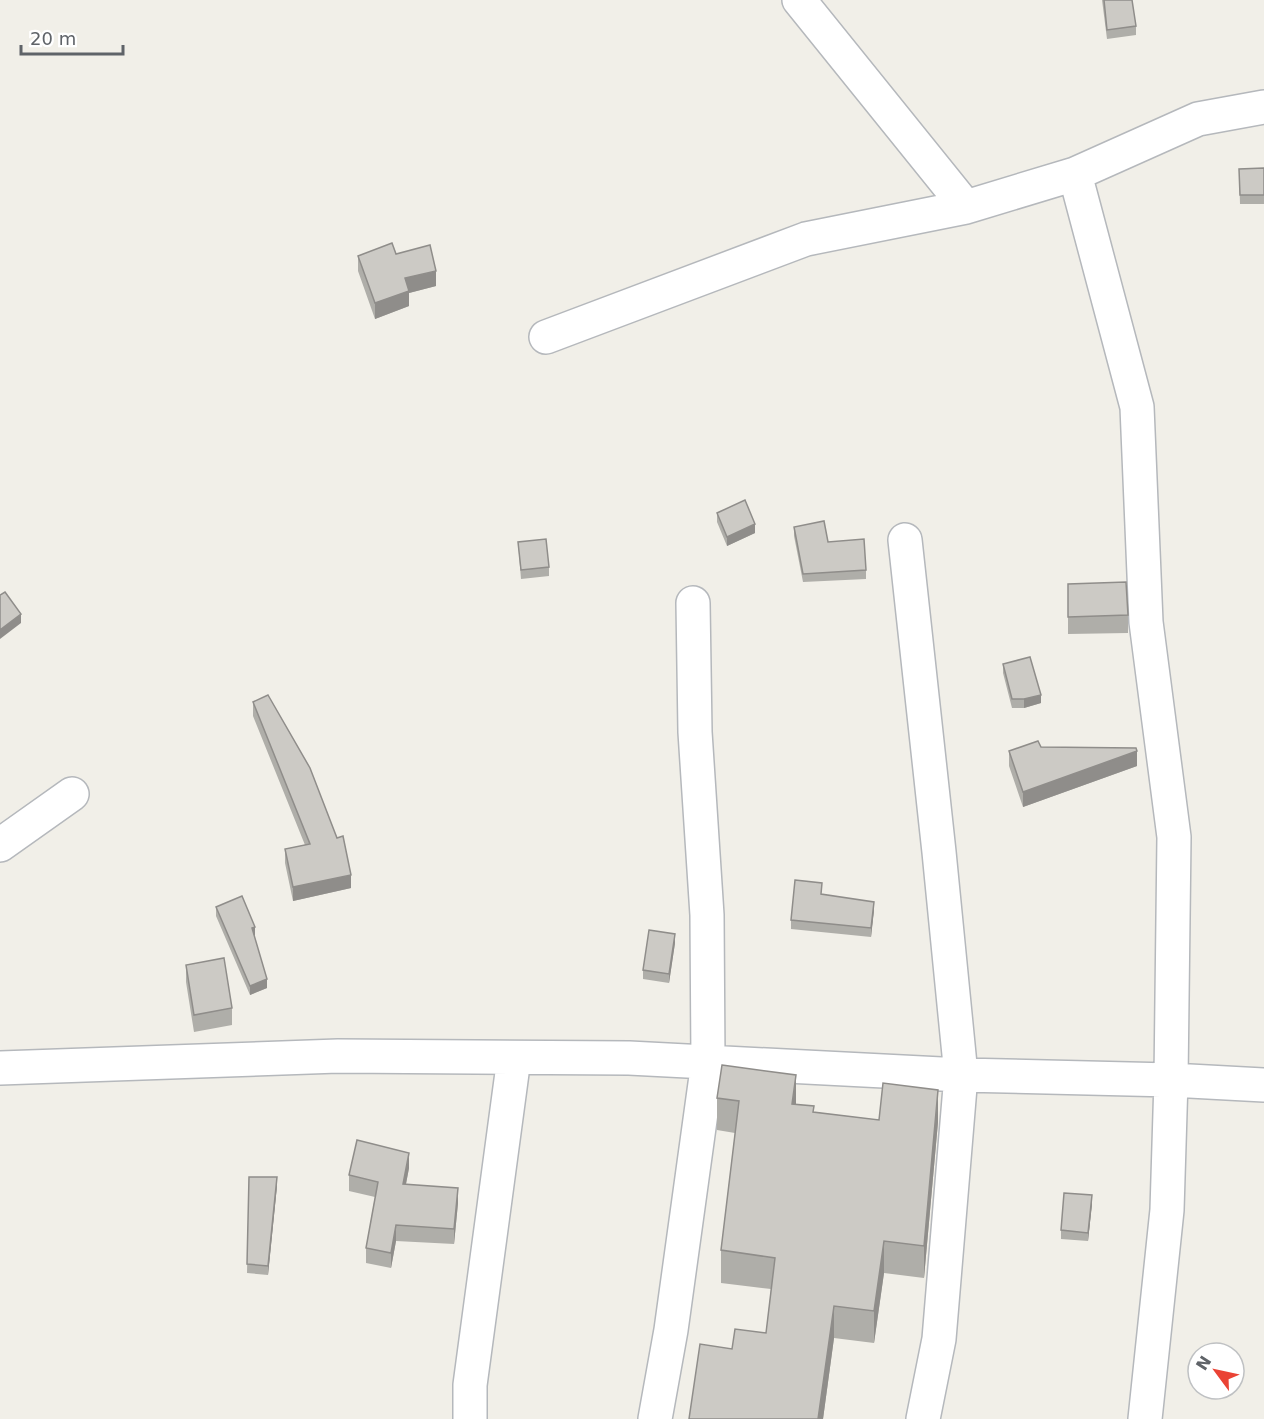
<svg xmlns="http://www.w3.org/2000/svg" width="1264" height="1419" font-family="'DejaVu Sans',sans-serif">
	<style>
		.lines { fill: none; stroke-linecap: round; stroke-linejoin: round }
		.street-casing { stroke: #b5b8bc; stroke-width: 36 }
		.street { stroke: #fff; stroke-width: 33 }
		.wall { fill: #afaea9 }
		.shaded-wall { fill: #8f8d8a }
		.building { fill: #cccac5; stroke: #8f8d8a; stroke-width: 1.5 }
	</style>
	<rect width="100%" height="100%" fill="#f1efe8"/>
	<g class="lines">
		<g class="street-casing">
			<path id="street" d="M 799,0 L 966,207
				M 1075,174 L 1137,407 L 1146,622 L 1174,837 L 1171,1080 L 1167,1210 L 1145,1419
				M 546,337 L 806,239 L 966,207 L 1075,174 L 1198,119 L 1264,107
				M 905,540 L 939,852 L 961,1075 L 939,1339 L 923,1419
				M 0,845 L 72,794
				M 0,1068 L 338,1056 L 629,1058 L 961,1075 L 1171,1080 L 1264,1085
				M 470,1419 L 470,1385 L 514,1058
				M 655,1419 L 671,1330 L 708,1062 L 707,915 L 695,732 L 693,603"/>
		</g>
		<use href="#street" class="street"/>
	</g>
	<path class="wall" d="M 1102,0 L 1132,0 L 1136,26 L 1136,35 L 1107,39 Z
		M 1264,168 L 1264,204 L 1240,204 L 1239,169 Z
		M 396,254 L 436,286 L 409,293 L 409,306 L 375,319 L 358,271 L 358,256 Z
		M 717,513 L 755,533 L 727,546 L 717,522 Z
		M 794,527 L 828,542 L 866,570 L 866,579 L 803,582 L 794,536 Z
		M 518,542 L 549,567 L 549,576 L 521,579 Z
		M 1068,584 L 1128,615 L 1128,633 L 1068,634 Z
		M 1003,664 L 1041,703 L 1024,708 L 1012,708 L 1003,673 Z
		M 253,702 L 351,888 L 293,901 L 285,863 L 285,849 L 305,845 L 253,716 Z
		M 1009,751 L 1137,766 L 1023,807 L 1009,766 Z
		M 822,894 L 874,910 L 871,937 L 791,929 L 791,920 Z
		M 216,907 L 255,935 L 254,936 L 267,988 L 250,995 L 216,916 Z
		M 675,943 L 669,983 L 643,979 L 643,970 Z
		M 186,965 L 232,1008 L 232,1025 L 194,1032 L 186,982 Z
		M 717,1098 L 796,1104 L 814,1112 L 879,1120 L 938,1122 L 924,1278 L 884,1273 L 874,1343 L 834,1338 L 823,1419 L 689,1419 L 732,1349 L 766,1333 L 771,1289 L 721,1283 L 721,1250 L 735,1133 L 717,1130 Z
		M 409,1168 L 406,1184 L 458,1203 L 454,1244 L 396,1241 L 391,1268 L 366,1263 L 366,1248 L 375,1197 L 349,1191 L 349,1175 Z
		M 249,1177 L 277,1186 L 268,1275 L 247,1273 Z
		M 1092,1204 L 1088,1241 L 1061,1239 L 1061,1230 Z"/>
	<path class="shaded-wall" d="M 436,271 L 436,286 L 409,293 L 409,306 L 375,319 L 375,303 L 405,278 Z
		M 755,524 L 755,533 L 727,546 L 727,537 Z
		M 21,614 L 21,623 L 0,639 L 0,630 Z
		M 1041,695 L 1041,703 L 1024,708 L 1024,699 Z
		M 1137,751 L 1137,766 L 1023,807 L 1023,792 Z
		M 351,875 L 351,888 L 293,901 L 293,887 Z
		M 874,902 L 874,910 L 871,937 L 871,928 Z
		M 255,927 L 255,935 L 252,937 L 252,928 Z
		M 675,934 L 675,943 L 669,983 L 669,974 Z
		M 267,979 L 267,988 L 250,995 L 250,986 Z
		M 796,1075 L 796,1107 L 792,1104 Z
		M 938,1090 L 938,1122 L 924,1278 L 924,1246 Z
		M 409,1153 L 409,1168 L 403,1199 L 403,1184 Z
		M 277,1177 L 277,1186 L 268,1275 L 268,1266 Z
		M 458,1188 L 458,1203 L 454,1244 L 454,1229 Z
		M 1092,1195 L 1092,1204 L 1088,1241 L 1088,1233 Z
		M 396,1225 L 396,1241 L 391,1268 L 391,1253 Z
		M 884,1241 L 884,1273 L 874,1343 L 874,1311 Z
		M 834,1306 L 834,1338 L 823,1419 L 818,1419 Z"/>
	<path class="building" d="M 1104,0 L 1132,0 L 1136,26 L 1107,30 Z
		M 1264,168 L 1264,195 L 1240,195 L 1239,169 Z
		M 392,243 L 396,254 L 430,245 L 436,271 L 405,278 L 409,291 L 375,303 L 358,256 Z
		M 745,500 L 755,524 L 727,537 L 717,513 Z
		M 824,521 L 828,542 L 864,539 L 866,570 L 803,574 L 794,527 Z
		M 546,539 L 549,567 L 521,570 L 518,542 Z
		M 1126,582 L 1128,615 L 1068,617 L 1068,584 Z
		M 5,592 L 21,614 L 0,630 L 0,595 Z
		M 1030,657 L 1041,695 L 1024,699 L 1012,699 L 1003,664 Z
		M 268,695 L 310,768 L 337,838 L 343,836 L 351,875 L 293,887 L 285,849 L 310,844 L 253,702 Z
		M 1038,741 L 1041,747 L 1136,748 L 1137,751 L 1023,792 L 1009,751 Z
		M 795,880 L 822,883 L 821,894 L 874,902 L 871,928 L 791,920 Z
		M 242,896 L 255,927 L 252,928 L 267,979 L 250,986 L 216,907 Z
		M 649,930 L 675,934 L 669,974 L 643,970 Z
		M 224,958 L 232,1008 L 194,1015 L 186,965 Z
		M 722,1065 L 796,1075 L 792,1104 L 814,1106 L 813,1112 L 879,1120 L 883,1083 L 938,1090 L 924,1246 L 884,1241 L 874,1311 L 834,1306 L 818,1419 L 689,1419 L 700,1344 L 732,1349 L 735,1329 L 766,1333 L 775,1258 L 721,1250 L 739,1101 L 717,1098 Z
		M 357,1140 L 409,1153 L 403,1184 L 458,1188 L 454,1229 L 396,1225 L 391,1253 L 366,1248 L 378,1182 L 349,1175 Z
		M 249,1177 L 277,1177 L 268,1266 L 247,1264 Z
		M 1064,1193 L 1092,1195 L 1088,1233 L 1061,1230 Z"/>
	<g transform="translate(1216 1371) rotate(303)"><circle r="28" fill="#ffffff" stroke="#bfc1c3" stroke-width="1.5"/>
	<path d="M0-4.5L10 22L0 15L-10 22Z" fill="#ea4335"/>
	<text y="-9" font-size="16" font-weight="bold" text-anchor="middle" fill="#5f6368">N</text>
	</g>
	<path d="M21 45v9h102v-9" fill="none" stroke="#5f6368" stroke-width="3"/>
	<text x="30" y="45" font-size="18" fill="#5f6368" stroke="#ffffff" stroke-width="4.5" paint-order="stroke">20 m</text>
</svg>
